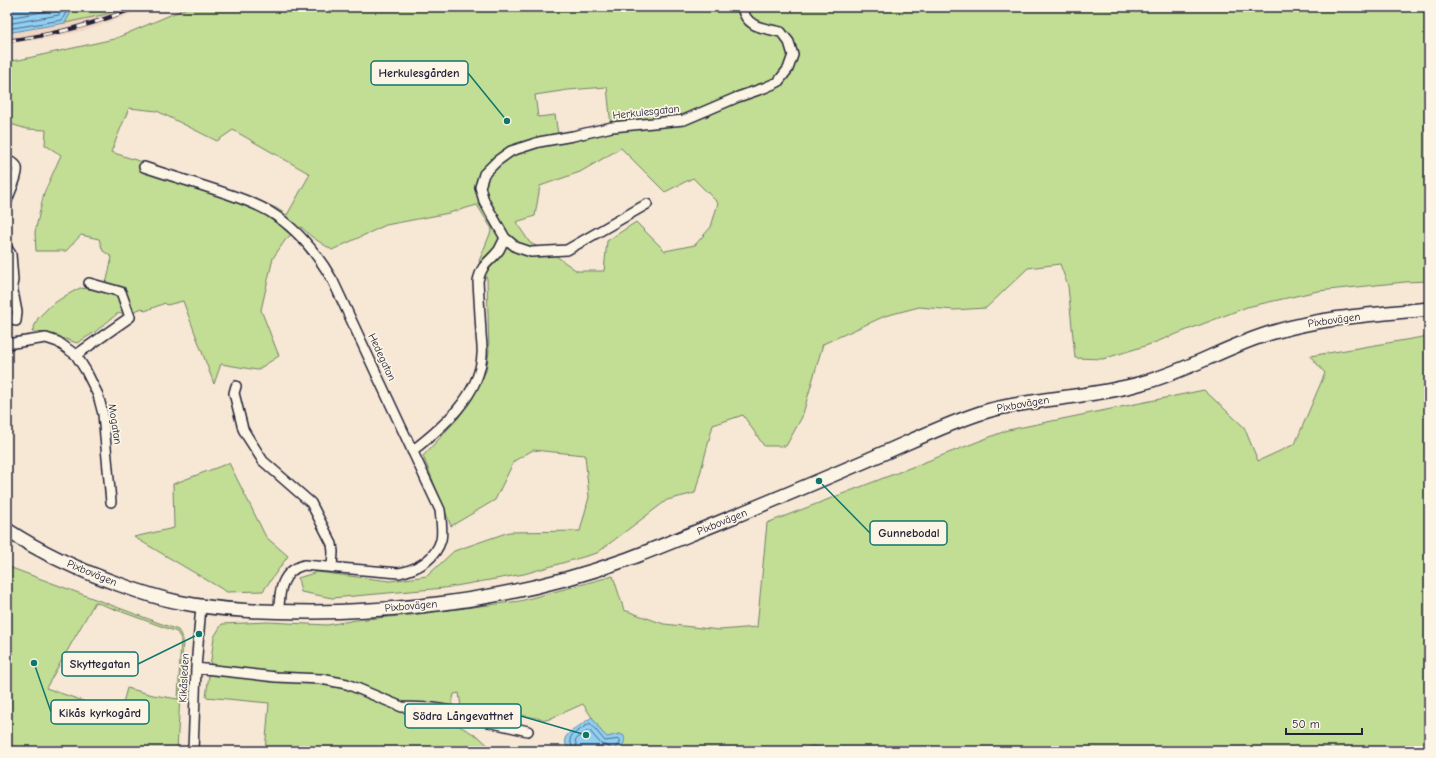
<svg xmlns="http://www.w3.org/2000/svg" width="1436" height="758" font-family="'Comic Neue',sans-serif">
	<style>
		.built { fill: #f1d6c2 }
		.green { fill: #c2dd94; stroke: #728068; fill-rule: evenodd }
		.water { fill: #90cff1; stroke: #648aa8 }
		.lines { fill: none; stroke-linecap: round; stroke-linejoin: round }
		.shore { stroke: #4e6784; stroke-width: 1 }
		.street-casing { stroke: #22223b; stroke-width: 12 }
		.secondary-casing { stroke: #22223b; stroke-width: 16 }
		.street { stroke: #fcf5e5; stroke-width: 9 }
		.secondary { stroke: #fcf5e5; stroke-width: 13 }
		.rail-casing { stroke: #22223b; stroke-width: 4.5 }
		.rail { stroke: #fcf5e5; stroke-width: 3; stroke-dasharray: 9; stroke-linecap: butt }
		.labels { text-anchor: middle; dominant-baseline: central; stroke-width: 3.5; stroke-linejoin: round; paint-order: stroke }
		.street-label { font-size: 11px; fill: #22223b; stroke: #fcf5e5 }
		.leader { fill: none; stroke: #0f766e; stroke-width: 1.5 }
		.callout-dot { fill: #0f766e; stroke: #fcf5e5; stroke-width: 1.5 }
		.callout { fill: #fcf5e5; stroke: #0f766e; stroke-width: 1.5 }
		.callout-label { font-size: 12px; text-anchor: middle; font-weight: bold; fill: #22223b }
	</style>
	<rect width="100%" height="100%" fill="#f7e7d5"/>
	<filter id="ink" filterUnits="userSpaceOnUse"><feTurbulence type="fractalNoise" baseFrequency=".025" numOctaves="2"/><feDisplacementMap in="SourceGraphic" scale="8" xChannelSelector="R" yChannelSelector="G"/><feConvolveMatrix kernelMatrix="1 2 1 2 8 2 1 2 1" color-interpolation-filters="sRGB"/></filter>
	<g filter="url(#ink)">
		<path class="built" d="M 125,7 L 145,7 L 120,18 L 87,30 L 45,39 L 7,43 L 7,33 L 65,23 L 107,14 Z"/>
		<path class="green" d="M 76,7 L 125,7 L 107,14 L 65,23 L 73,8 Z
			M 189,7 L 1429,7 L 1429,281 L 1405,282 L 1318,291 L 1247,307 L 1148,345 L 1103,359 L 1075,358 L 1068,286 L 1060,264 L 1028,268 L 986,308 L 954,310 L 919,307 L 885,316 L 823,344 L 802,417 L 786,446 L 764,446 L 743,415 L 713,425 L 695,493 L 667,500 L 597,553 L 524,574 L 444,588 L 332,598 L 301,592 L 298,578 L 317,572 L 390,581 L 427,576 L 454,551 L 509,532 L 580,531 L 589,497 L 585,455 L 533,450 L 514,461 L 495,500 L 451,526 L 423,456 L 459,417 L 486,371 L 489,352 L 487,279 L 479,261 L 492,229 L 477,205 L 449,213 L 386,225 L 332,250 L 312,237 L 301,227 L 286,239 L 273,258 L 261,310 L 279,356 L 257,370 L 221,364 L 214,384 L 183,301 L 167,305 L 165,303 L 145,311 L 142,308 L 135,311 L 117,314 L 95,332 L 77,343 L 47,333 L 32,332 L 38,318 L 50,306 L 65,296 L 80,288 L 99,290 L 107,280 L 112,257 L 103,251 L 99,239 L 81,235 L 66,251 L 36,251 L 35,232 L 44,193 L 61,155 L 45,145 L 46,130 L 27,129 L 7,123 L 7,61 L 19,60 L 114,39 ZM 607,87 L 611,126 L 558,134 L 555,115 L 538,117 L 535,95 L 568,90 ZM 129,108 L 157,111 L 217,141 L 233,130 L 310,174 L 287,215 L 276,208 L 242,194 L 111,152 ZM 621,148 L 665,192 L 693,178 L 718,203 L 711,227 L 695,245 L 665,251 L 636,222 L 607,241 L 604,271 L 577,271 L 553,254 L 530,243 L 516,222 L 535,216 L 540,186 L 580,172 Z
			M 1429,336 L 1429,751 L 828,751 L 827,749 L 812,746 L 799,751 L 618,751 L 620,734 L 607,738 L 601,731 L 583,704 L 547,720 L 484,708 L 461,707 L 459,693 L 454,694 L 451,708 L 447,719 L 479,737 L 494,751 L 265,751 L 269,703 L 206,697 L 214,637 L 222,624 L 268,622 L 327,625 L 356,620 L 411,615 L 520,601 L 613,576 L 624,610 L 664,624 L 720,630 L 757,627 L 767,523 L 1008,430 L 1204,390 L 1244,427 L 1258,461 L 1295,444 L 1325,373 L 1310,356 Z
			M 229,463 L 266,537 L 288,556 L 263,591 L 227,592 L 134,537 L 174,528 L 173,484 Z
			M 9,567 L 178,630 L 183,639 L 177,751 L 7,751 L 7,583 ZM 95,602 L 177,632 L 181,639 L 178,699 L 153,695 L 127,688 L 120,714 L 46,688 Z"/>
		<path class="water" d="M 7,7 L 76,7 L 73,8 L 65,23 L 7,33 Z
			M 592,717 L 601,731 L 607,737 L 620,734 L 624,736 C 626,743 622,746 618,751 L 570,751 L 566,745 L 565,738 L 569,733 Z"/>
		<g class="lines">
			<path class="shore" d="M 7,18 L 54,10 L 57,7
				M 7,24 L 59,15 L 63,7
				M 7,29 L 62,20 L 69,7
				M 573,751 L 570,739 L 572,735 L 590,723 L 605,741 L 620,739 L 620,743 L 616,748 L 615,751
				M 578,751 L 575,740 L 589,730 L 601,744 L 610,747 L 610,751"/>
			<g class="street-casing">
				<path id="street" d="M 7,161 C 11,162 16,163 17,168 C 19,174 9,194 7,201
					M 144,167 C 168,175 192,182 216,190 C 234,196 254,202 270,212 C 298,229 317,253 333,281 L 440,510 C 441,519 443,532 441,540 C 435,559 418,569 399,573 L 304,565 C 281,571 279,592 279,612
					M 505,238 L 516,247 L 531,252 L 567,250 L 647,204
					M 7,248 L 11,254 L 13,280 L 12,286 L 17,312 L 16,321
					M 7,344 L 46,338 L 58,342 L 76,355 L 86,371 L 98,395 L 103,414 L 111,502
					M 76,355 L 130,317 L 121,292 L 89,283
					M 236,386 L 234,393 L 243,429 L 247,436 L 263,461 L 311,503 L 332,544 L 333,552 L 332,567
					M 412,451 C 442,428 480,395 482,355 C 483,348 481,340 481,333 C 480,316 479,299 478,281 C 482,263 489,263 499,250 C 501,246 503,242 505,238 L 484,201 L 480,187 L 484,174 L 497,161 L 511,151 L 539,142 L 573,136 L 612,127 L 684,120 L 738,97 L 764,88 L 778,82 L 788,69 L 793,55 L 789,42 L 781,32 C 764,28 746,28 742,7
					M 196,668 L 276,677 L 321,679 L 347,684 L 402,707 L 433,708 L 451,711 L 484,721 L 528,731
					M 193,751 L 196,668 L 201,606"/>
			</g>
			<g class="secondary-casing">
				<path id="secondary" d="M 7,530 C 42,553 81,571 121,585 C 140,592 159,598 178,602 C 222,611 268,612 312,612 C 420,611 527,596 628,559 C 658,548 688,535 718,523 C 769,502 819,481 870,459 C 908,443 947,423 987,411 C 1004,406 1022,404 1039,401 C 1073,396 1108,393 1142,383 C 1188,371 1228,345 1274,332 C 1324,317 1377,314 1429,309"/>
			</g>
			<use href="#street" class="street"/>
			<use href="#secondary" class="secondary"/>
			<g class="rail-casing">
				<path id="rail" d="M 7,41 C 52,35 94,25 136,7"/>
			</g>
			<use href="#rail" class="rail"/>
		</g>
	</g>
	<g class="labels">
		<g class="street-label">
			<text transform="translate(646 112) rotate(-6)">Herkulesgatan</text>
			<text transform="translate(1334 320) rotate(-8)">Pixbovägen</text>
			<text transform="translate(382 357) rotate(65)">Hedegatan</text>
			<text transform="translate(1023 404) rotate(-10)">Pixbovägen</text>
			<text transform="translate(115 424) rotate(81)">Mogatan</text>
			<text transform="translate(722 522) rotate(-22)">Pixbovägen</text>
			<text transform="translate(92 573) rotate(22)">Pixbovägen</text>
			<text transform="translate(411 606) rotate(-5)">Pixbovägen</text>
			<text transform="translate(184 678) rotate(-87)">Kikåsleden</text>
		</g>
	</g>
	<path class="leader" d="M507 121L468 73M819 481L870 533M199 634L138 664M34 663L51 712M586 735L521 716"/>
	<g class="callout-dot">
		<circle cx="507" cy="121" r="4"/>
		<circle cx="819" cy="481" r="4"/>
		<circle cx="199" cy="634" r="4"/>
		<circle cx="34" cy="663" r="4"/>
		<circle cx="586" cy="735" r="4"/>
	</g>
	<g class="callout">
		<rect x="371" y="61" width="97" height="24" rx="4"/>
		<rect x="870" y="521" width="77" height="24" rx="4"/>
		<rect x="62" y="652" width="76" height="24" rx="4"/>
		<rect x="51" y="700" width="98" height="24" rx="4"/>
		<rect x="405" y="704" width="116" height="24" rx="4"/>
	</g>
	<g class="callout-label">
		<text x="419" y="77">Herkulesgården</text>
		<text x="909" y="537">Gunnebodal</text>
		<text x="100" y="668">Skyttegatan</text>
		<text x="100" y="717">Kikås kyrkogård</text>
		<text x="463" y="720">Södra Långevattnet</text>
	</g>
	<rect width="1436" height="758" fill="none" stroke="#fcf5e5" stroke-width="24"/>
	<rect x="12" y="12" width="1412" height="734" fill="none" stroke="#22223b" stroke-width="1.5" filter="url(#ink)"/>
	<path d="M1286 728v6h76v-6" fill="none" stroke="#22223b" stroke-width="2"/>
	<text x="1292" y="728" font-size="12" fill="#22223b" stroke="#fcf5e5" stroke-width="3" paint-order="stroke">50 m</text>
</svg>
